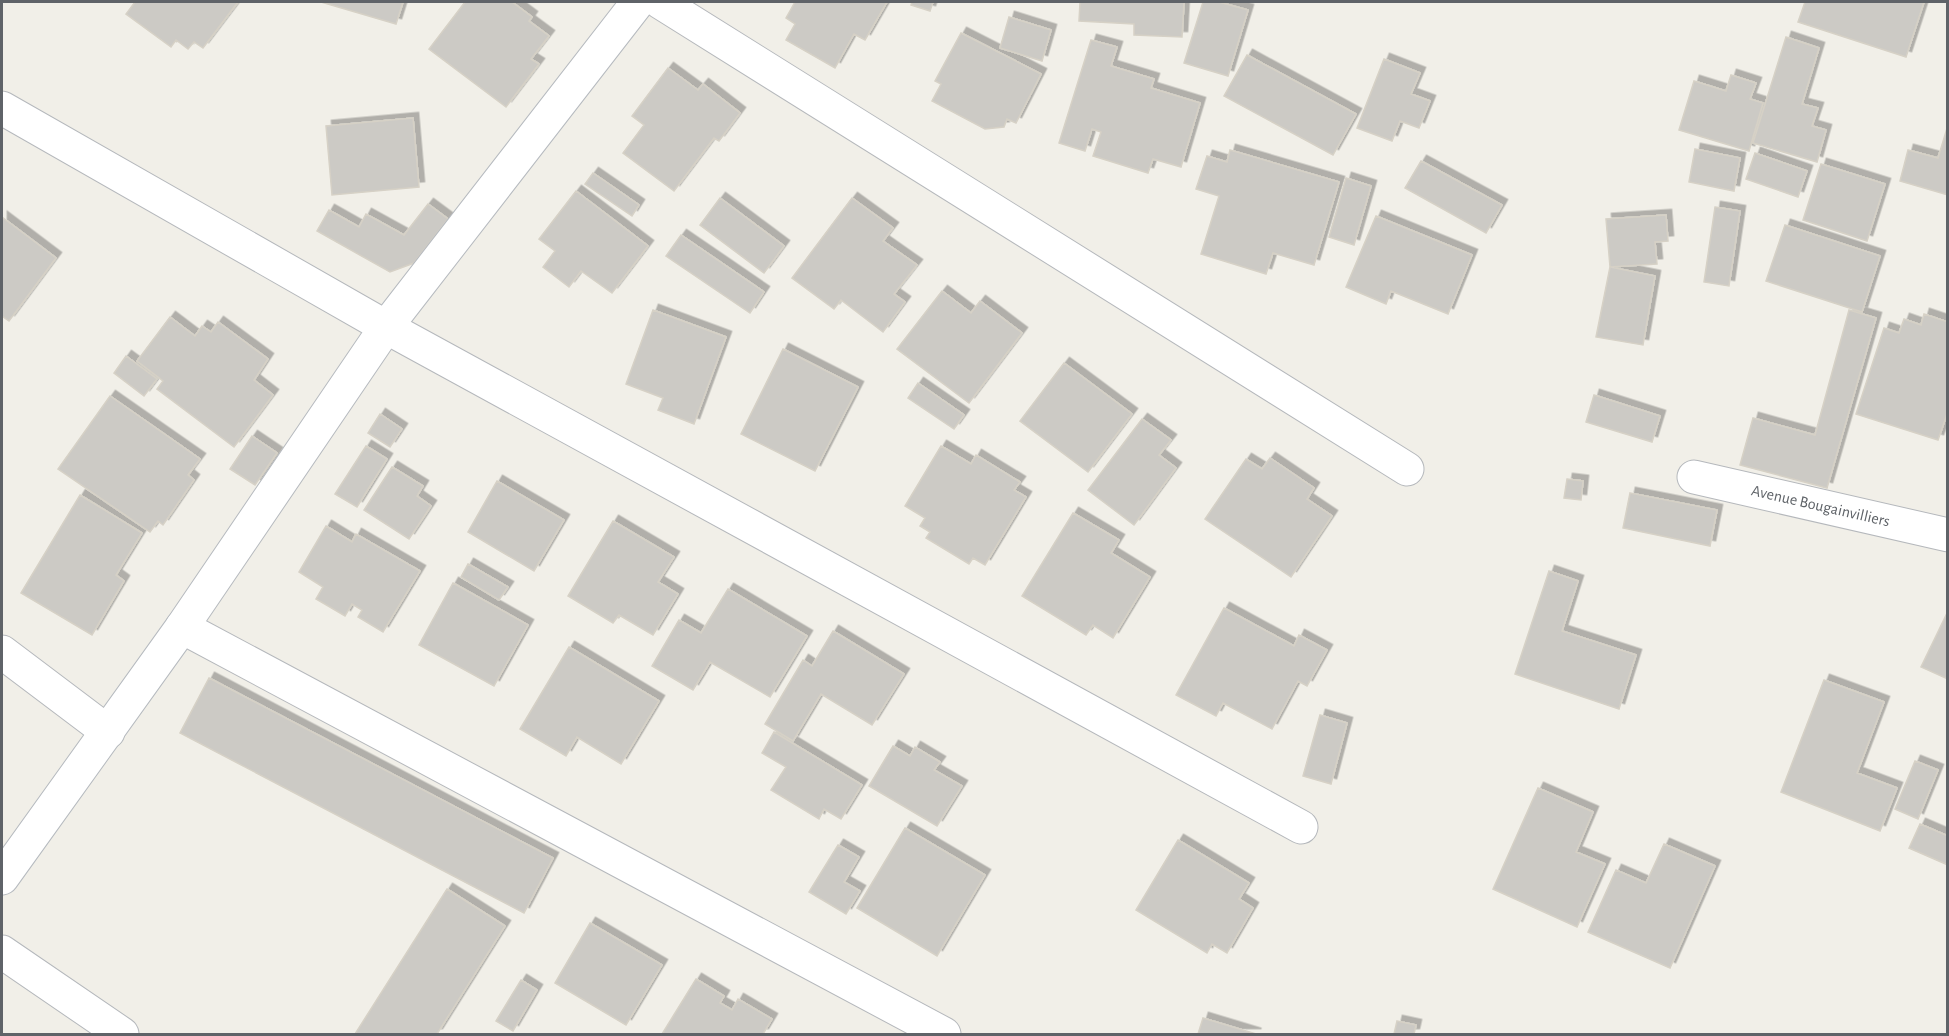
<svg xmlns="http://www.w3.org/2000/svg" width="1949" height="1036" font-family="'Alegreya Sans',sans-serif">
	<style>
		.building { fill: #cccac5; stroke: #d6d1c6; stroke-width: 1.5; filter: url(#shadow) }
		.lines { fill: none; stroke-linecap: round; stroke-linejoin: round }
		.street-casing { stroke: #b5b8bc; stroke-width: 35 }
		.secondary-casing { stroke: #b6babf; stroke-width: 35 }
		.street { stroke: #fff; stroke-width: 33 }
		.secondary { stroke: #fff; stroke-width: 33 }
		.labels { text-anchor: middle; dominant-baseline: central; stroke-width: 6; stroke-linejoin: round; paint-order: stroke }
		.street-label { font-size: 16px; fill: #5f6368; stroke: #fff }
	</style>
	<defs>
		<filter id="shadow"><feDropShadow dx="5.5" dy="-5.5" stdDeviation="0" flood-color="#0004"/></filter>
	</defs>
	<rect width="100%" height="100%" fill="#f1efe8"/>
	<path class="building" d="M 135,2 L 238,2 L 203,48 L 194,42 L 188,49 L 176,40 L 171,47 L 126,14 Z
		M 321,2 L 403,2 L 396,24 Z
		M 465,2 L 512,2 L 532,17 L 529,21 L 549,36 L 531,59 L 539,64 L 506,107 L 429,49 Z
		M 795,2 L 887,2 L 865,40 L 854,34 L 835,68 L 786,40 L 795,24 L 786,18 Z
		M 912,2 L 933,2 L 930,11 L 911,5 Z
		M 1080,2 L 1184,2 L 1182,37 L 1134,35 L 1134,24 L 1079,21 Z
		M 1203,2 L 1219,2 L 1248,10 L 1228,76 L 1184,63 Z
		M 1805,2 L 1924,2 L 1906,57 L 1798,22 Z
		M 1009,17 L 1051,30 L 1042,61 L 1000,48 Z
		M 961,33 L 1041,74 L 1016,123 L 1007,119 L 1004,127 L 985,129 L 932,101 L 941,84 L 935,81 Z
		M 1786,37 L 1819,48 L 1802,104 L 1818,108 L 1812,126 L 1826,130 L 1817,162 L 1753,143 Z
		M 1091,40 L 1117,47 L 1111,66 L 1154,79 L 1151,88 L 1200,103 L 1181,167 L 1153,159 L 1148,173 L 1093,156 L 1101,132 L 1092,129 L 1085,151 L 1059,143 Z
		M 1247,55 L 1356,114 L 1333,155 L 1224,96 Z
		M 1384,59 L 1420,73 L 1411,94 L 1430,101 L 1419,128 L 1400,121 L 1392,141 L 1357,128 Z
		M 668,68 L 698,90 L 703,84 L 740,113 L 719,141 L 714,138 L 674,191 L 623,153 L 644,125 L 632,116 Z
		M 1731,75 L 1756,83 L 1750,99 L 1763,103 L 1749,151 L 1679,130 L 1694,81 L 1726,91 Z
		M 413,118 L 419,187 L 332,195 L 326,126 Z
		M 1948,125 L 1948,195 L 1900,181 L 1908,150 L 1938,158 Z
		M 1695,149 L 1740,158 L 1734,191 L 1689,182 Z
		M 1230,150 L 1339,182 L 1314,265 L 1273,253 L 1266,274 L 1201,254 L 1219,196 L 1196,189 L 1207,156 L 1227,162 Z
		M 1755,153 L 1807,171 L 1798,197 L 1746,179 Z
		M 1421,161 L 1502,205 L 1486,233 L 1405,188 Z
		M 1821,164 L 1885,184 L 1867,241 L 1803,220 Z
		M 593,173 L 639,205 L 632,216 L 585,184 Z
		M 1346,178 L 1371,186 L 1354,245 L 1329,237 Z
		M 576,191 L 648,246 L 612,293 L 581,271 L 569,287 L 543,267 L 555,251 L 539,239 Z
		M 720,198 L 784,246 L 764,273 L 700,225 Z
		M 852,198 L 893,228 L 883,241 L 917,265 L 894,294 L 905,302 L 883,332 L 841,300 L 834,309 L 792,278 Z
		M 428,204 L 448,219 L 414,263 L 390,272 L 317,231 L 329,210 L 359,227 L 366,214 L 404,235 Z
		M 1715,207 L 1740,211 L 1729,286 L 1704,282 Z
		M 1666,215 L 1668,241 L 1655,242 L 1657,264 L 1610,267 L 1606,219 Z
		M 1376,216 L 1472,255 L 1448,314 L 1391,291 L 1386,304 L 1346,287 Z
		M 2,217 L 56,258 L 9,321 L 2,316 Z
		M 1785,225 L 1880,256 L 1862,312 L 1766,281 Z
		M 681,235 L 764,292 L 750,313 L 666,256 Z
		M 1610,267 L 1655,276 L 1643,345 L 1596,337 Z
		M 942,291 L 971,313 L 980,301 L 1022,333 L 969,403 L 897,349 Z
		M 653,310 L 726,337 L 694,424 L 658,410 L 663,398 L 626,384 Z
		M 1849,310 L 1876,318 L 1827,488 L 1740,465 L 1753,418 L 1815,435 Z
		M 1924,314 L 1948,322 L 1948,411 L 1938,440 L 1856,414 L 1884,328 L 1899,333 L 1904,319 L 1921,325 Z
		M 170,317 L 195,336 L 202,326 L 211,332 L 218,322 L 268,359 L 254,380 L 273,395 L 234,447 L 157,389 L 163,381 L 137,361 Z
		M 783,349 L 858,387 L 815,471 L 741,434 Z
		M 126,356 L 157,379 L 144,396 L 114,373 Z
		M 1064,363 L 1132,414 L 1088,472 L 1020,421 Z
		M 918,383 L 964,415 L 954,429 L 908,398 Z
		M 1594,395 L 1660,416 L 1652,442 L 1586,422 Z
		M 110,396 L 200,459 L 188,475 L 194,480 L 163,525 L 158,521 L 150,532 L 58,469 Z
		M 380,414 L 402,429 L 390,447 L 368,433 Z
		M 1142,419 L 1171,440 L 1159,455 L 1176,468 L 1134,525 L 1088,490 Z
		M 252,436 L 277,453 L 255,485 L 230,469 Z
		M 366,446 L 387,459 L 357,507 L 335,494 Z
		M 941,446 L 971,464 L 976,455 L 1020,482 L 1014,490 L 1026,497 L 985,565 L 973,558 L 969,564 L 926,538 L 930,532 L 920,526 L 925,518 L 905,506 Z
		M 1270,458 L 1314,488 L 1307,499 L 1332,516 L 1291,577 L 1205,519 L 1246,459 L 1262,469 Z
		M 392,467 L 423,486 L 417,496 L 431,506 L 409,539 L 364,510 Z
		M 1567,479 L 1583,481 L 1581,500 L 1564,498 Z
		M 497,481 L 564,520 L 534,571 L 468,532 Z
		M 1630,493 L 1717,510 L 1710,546 L 1623,528 Z
		M 80,495 L 142,533 L 116,575 L 124,581 L 92,635 L 21,593 Z
		M 1073,513 L 1119,540 L 1111,553 L 1150,577 L 1113,638 L 1093,625 L 1086,635 L 1022,596 Z
		M 613,521 L 674,557 L 658,582 L 678,594 L 653,635 L 619,615 L 613,623 L 568,596 Z
		M 326,526 L 352,542 L 356,534 L 420,571 L 383,632 L 358,617 L 362,610 L 352,604 L 345,616 L 316,599 L 323,587 L 299,572 Z
		M 468,564 L 508,587 L 499,600 L 461,577 Z
		M 1549,571 L 1578,581 L 1562,631 L 1636,655 L 1619,709 L 1515,674 Z
		M 453,583 L 528,625 L 494,686 L 419,645 Z
		M 728,589 L 807,636 L 770,697 L 710,662 L 693,690 L 652,666 L 679,620 L 701,633 Z
		M 1224,608 L 1294,646 L 1299,635 L 1327,650 L 1307,686 L 1298,681 L 1272,729 L 1223,703 L 1216,716 L 1176,695 Z
		M 1948,611 L 1948,679 L 1921,667 Z
		M 833,631 L 904,674 L 872,725 L 821,694 L 793,741 L 765,724 L 803,660 L 812,666 Z
		M 569,647 L 659,701 L 621,764 L 577,737 L 566,756 L 520,729 Z
		M 209,678 L 553,858 L 524,913 L 180,733 Z
		M 1824,680 L 1884,702 L 1857,773 L 1897,788 L 1880,831 L 1781,792 Z
		M 1320,715 L 1347,723 L 1331,784 L 1303,776 Z
		M 774,732 L 862,785 L 841,819 L 824,809 L 819,819 L 771,790 L 786,767 L 762,753 Z
		M 893,746 L 910,756 L 915,747 L 940,762 L 934,770 L 962,786 L 937,826 L 869,786 Z
		M 1915,761 L 1938,770 L 1918,819 L 1895,809 Z
		M 1538,788 L 1593,812 L 1576,852 L 1605,864 L 1577,927 L 1493,889 Z
		M 1920,824 L 1948,836 L 1948,865 L 1909,848 Z
		M 905,828 L 985,875 L 937,956 L 857,908 Z
		M 1178,840 L 1249,883 L 1239,899 L 1253,908 L 1227,953 L 1212,944 L 1207,953 L 1136,910 Z
		M 1664,844 L 1715,866 L 1670,968 L 1588,932 L 1616,870 L 1646,883 Z
		M 838,845 L 859,857 L 844,882 L 860,891 L 846,914 L 809,892 Z
		M 447,889 L 505,926 L 437,1034 L 355,1034 Z
		M 590,923 L 662,965 L 626,1025 L 555,983 Z
		M 696,979 L 724,996 L 720,1003 L 732,1010 L 738,999 L 772,1019 L 763,1034 L 662,1034 Z
		M 521,980 L 537,990 L 513,1031 L 496,1021 Z
		M 1203,1018 L 1256,1034 L 1198,1034 Z
		M 1397,1021 L 1416,1025 L 1414,1034 L 1394,1034 Z"/>
	<g class="lines">
		<g class="street-casing">
			<g id="street">
				<path d="M 660,2 L 1407,469"/>
				<path d="M 2,108 L 386,327 L 1301,827"/>
				<path id="s1" d="M 1694,477 L 1948,535"/>
				<path d="M 182,627 L 944,1034"/>
				<path d="M 2,652 L 108,732"/>
				<path d="M 2,952 L 122,1034"/>
			</g>
		</g>
		<g class="secondary-casing">
			<path id="secondary" d="M 2,878 L 182,627 L 386,327 L 638,2"/>
		</g>
		<use href="#street" class="street"/>
		<use href="#secondary" class="secondary"/>
	</g>
	<g class="labels">
		<g class="street-label">
			<text stroke="none"><textPath href="#s1" startOffset="130">Avenue Bougainvilliers</textPath></text>
		</g>
	</g>
	<rect width="1949" height="1036" fill="none" stroke="#5f6368" stroke-width="6"/>
</svg>
